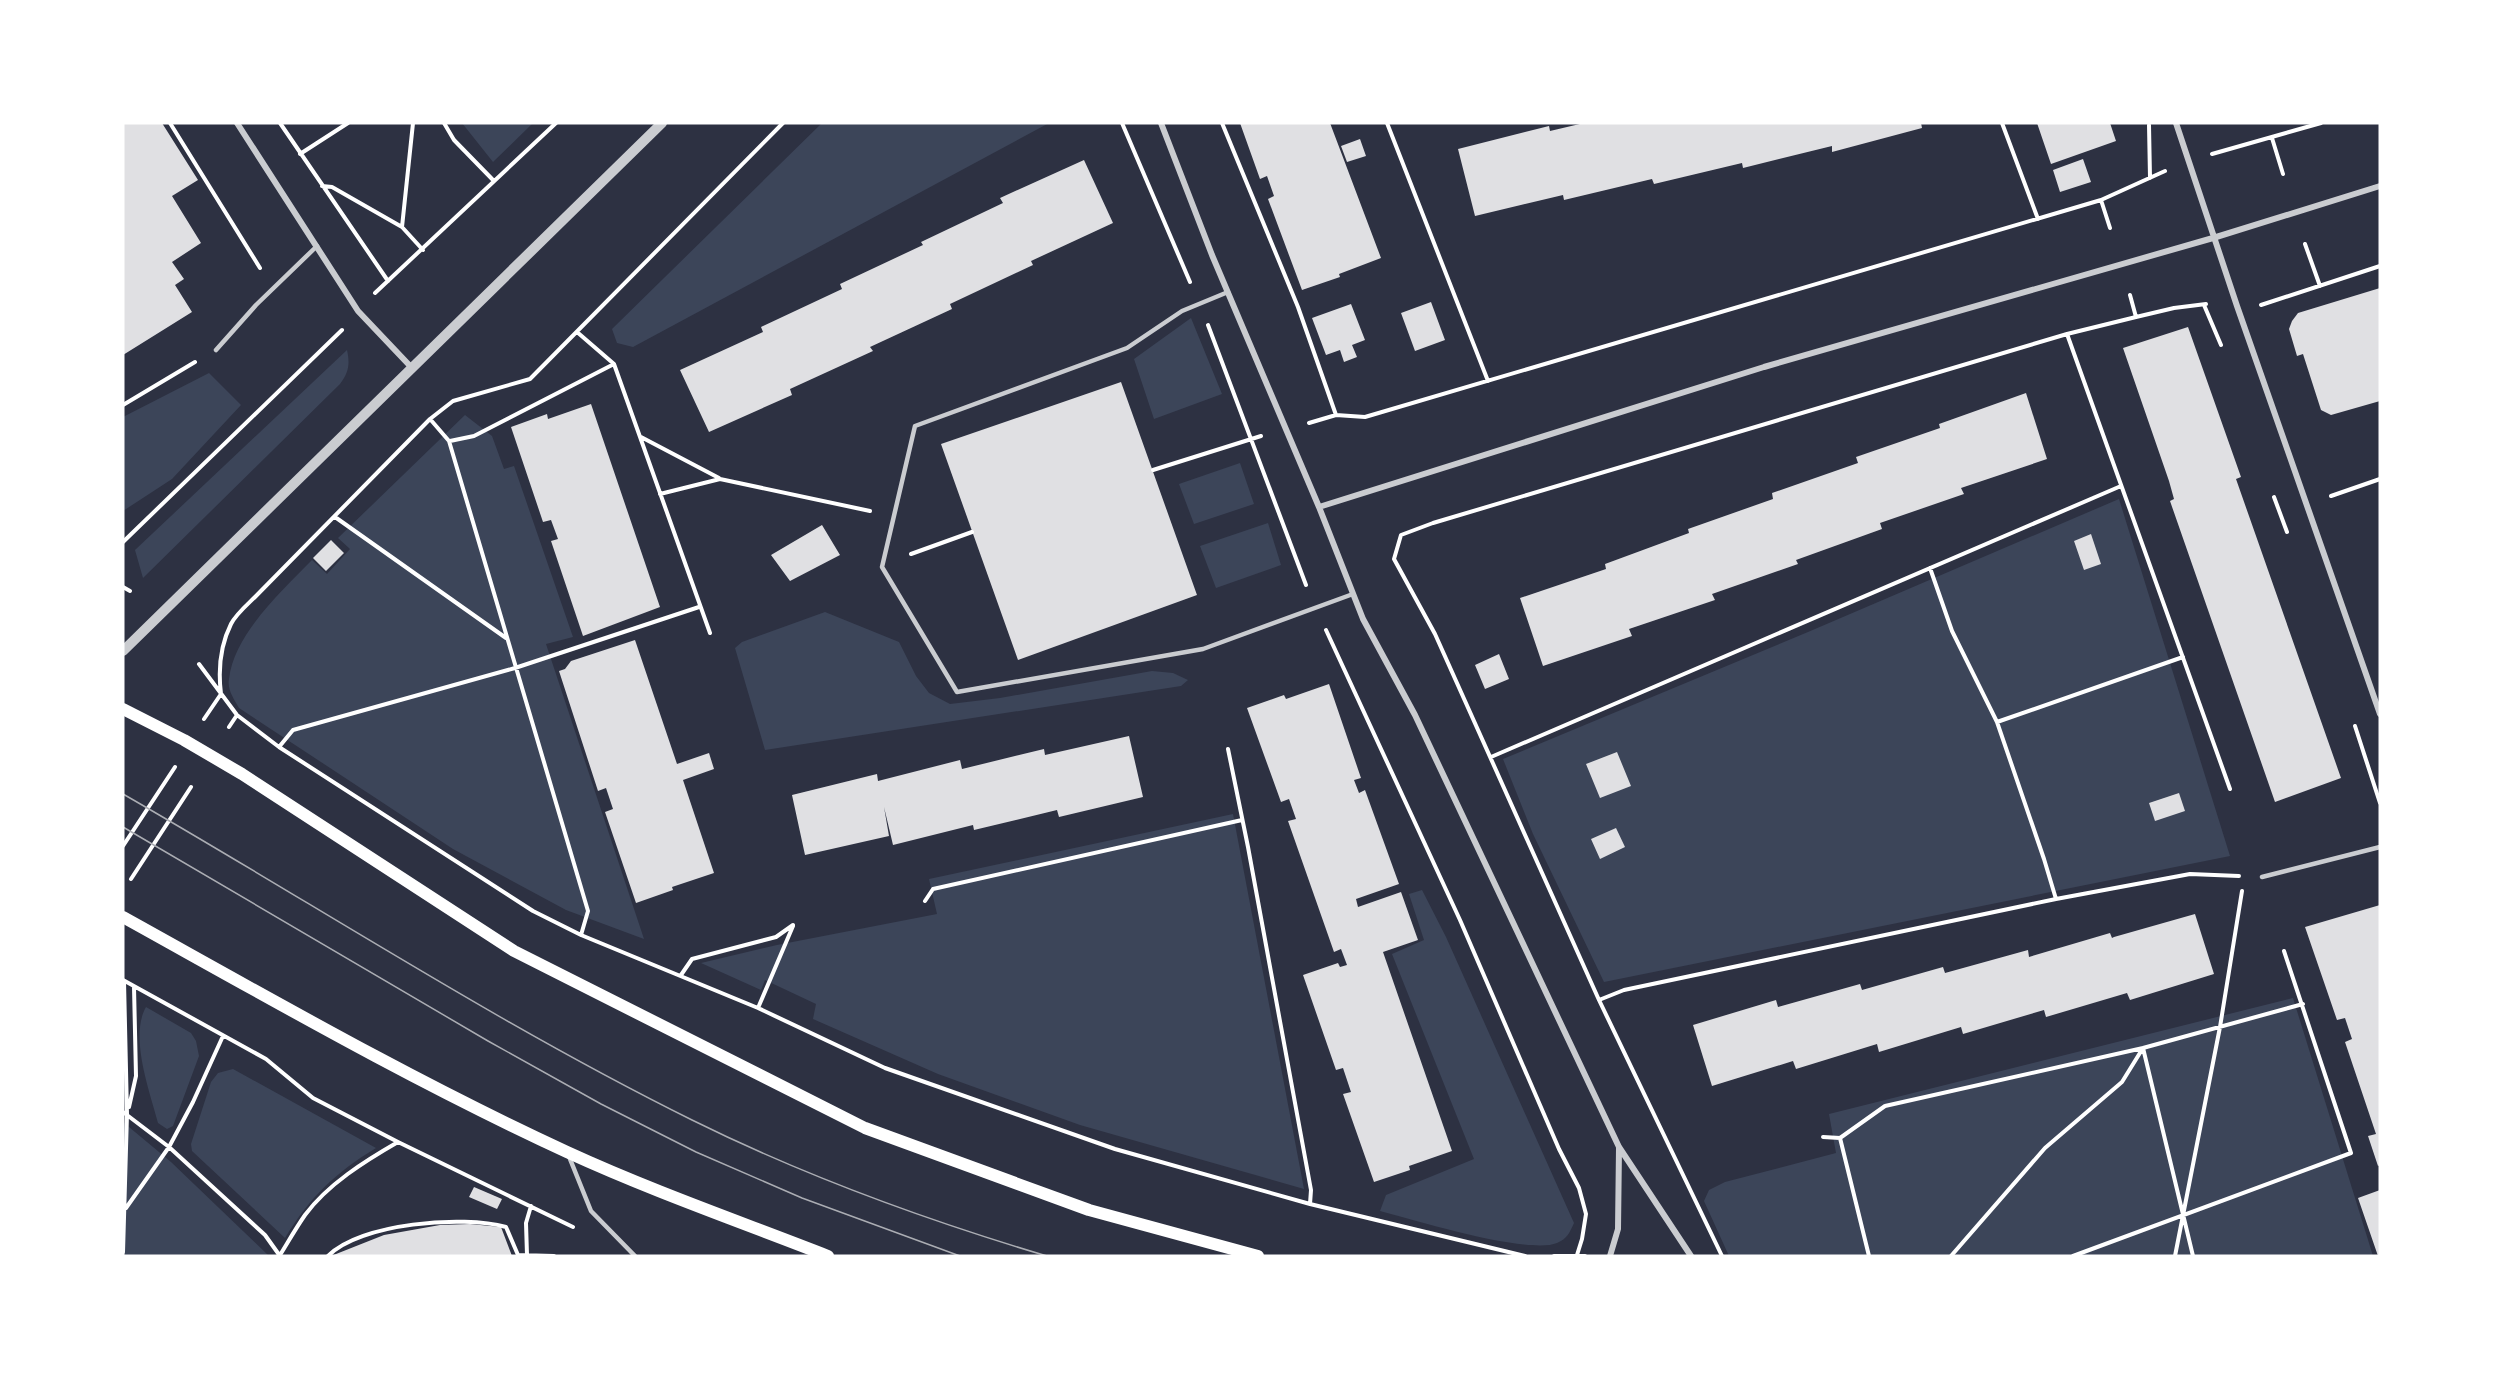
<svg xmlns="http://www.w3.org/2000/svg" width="2503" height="1379" font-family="'Alegreya Sans',sans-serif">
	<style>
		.green { fill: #3c4559 }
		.building { fill: #e0e0e3 }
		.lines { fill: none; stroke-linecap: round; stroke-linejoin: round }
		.path { stroke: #fff; stroke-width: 4 }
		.service { stroke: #caccd0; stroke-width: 4.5 }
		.minor { stroke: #caccd0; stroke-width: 6 }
		.tertiary { stroke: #caccd0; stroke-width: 10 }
		.secondary { stroke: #fff; stroke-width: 12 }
		.tram { stroke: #abadb3; stroke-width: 1.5 }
	</style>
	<rect width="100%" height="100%" fill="#2d3142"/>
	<path class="green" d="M 462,123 L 533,123 L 493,162 Z
		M 822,123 L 1049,123 L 633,347 L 617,343 L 612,329 Z
		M 1191,318 L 1222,394 L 1154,419 L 1134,359 Z
		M 347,350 C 350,364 349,372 340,384 L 143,578 L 135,550 Z
		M 209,373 L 241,405 L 172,479 L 123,511 L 123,417 Z
		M 465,415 L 492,436 L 504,469 L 514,466 L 573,637 L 546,644 L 644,939 L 566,910 L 453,849 L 239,708 C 234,699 227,690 229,679 C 234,634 282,591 312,560 L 327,574 L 350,549 L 338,538 Z
		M 1240,463 L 1254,504 L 1194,524 L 1179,484 Z
		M 2119,499 L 2230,856 L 1604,982 L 1533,834 L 1503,759 L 1808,632 Z
		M 1268,523 L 1281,565 L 1216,588 L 1200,546 Z
		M 825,612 L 899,642 L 916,676 L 929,693 L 950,704 L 1000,698 L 1152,671 L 1173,673 L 1188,680 L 1181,686 L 765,750 L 735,648 L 742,642 Z
		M 1233,814 L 1304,1189 L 1080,1125 L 938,1074 L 813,1019 L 816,1004 L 765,980 L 761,990 L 701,963 L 777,945 L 937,914 L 929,879 Z
		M 1422,890 L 1446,937 L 1574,1223 C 1570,1232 1567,1239 1557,1243 C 1528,1255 1414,1220 1380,1211 L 1386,1195 L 1474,1159 L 1392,954 L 1424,940 L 1409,894 Z
		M 2293,998 L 2373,1256 L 1729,1256 L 1704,1201 L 1709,1190 L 1725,1182 L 1836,1153 L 1829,1114 Z
		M 146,1007 L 191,1033 L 196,1041 L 199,1056 L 173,1126 L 167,1129 L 158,1123 C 150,1092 129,1037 146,1007 Z
		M 233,1069 L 376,1148 C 335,1173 310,1197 285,1238 L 192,1151 L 191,1144 L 211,1082 L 218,1073 Z
		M 123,1122 L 171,1162 L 269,1256 L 123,1256 Z"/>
	<path class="building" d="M 123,123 L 162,123 L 198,180 L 172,196 L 201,243 L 172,262 L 184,279 L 175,285 L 192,312 L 123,355 Z
		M 1240,123 L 1330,123 L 1381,258 L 1339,274 L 1340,277 L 1302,290 L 1268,199 L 1274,196 L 1267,176 L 1260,179 Z
		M 1584,123 L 1921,123 L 1922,128 L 1832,152 L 1832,146 L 1743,168 L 1742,163 L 1654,184 L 1652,179 L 1564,200 L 1563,195 L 1475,216 L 1458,149 L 1549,126 L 1550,131 Z
		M 2037,123 L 2110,123 L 2116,141 L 2051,164 Z
		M 1360,139 L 1366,156 L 1347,162 L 1341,146 Z
		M 2083,159 L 2091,182 L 2060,192 L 2053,170 Z
		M 1084,160 L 1113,223 L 1031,261 L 1033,265 L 950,304 L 952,309 L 870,347 L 873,351 L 790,389 L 792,395 L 709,432 L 680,370 L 763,332 L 761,327 L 842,289 L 840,284 L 923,245 L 921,242 L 1003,203 L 1000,198 Z
		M 2380,288 L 2380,401 L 2331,415 L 2321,410 L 2303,354 L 2297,356 L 2289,329 L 2292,321 L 2298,313 Z
		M 1431,302 L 1445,340 L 1415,351 L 1401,313 Z
		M 1351,304 L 1365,340 L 1352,345 L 1357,357 L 1344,362 L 1340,350 L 1326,355 L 1312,318 Z
		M 2188,327 L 2241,477 L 2236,479 L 2341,778 L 2275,802 L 2170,501 L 2174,499 L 2169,481 L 2123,348 Z
		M 1121,382 L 1197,595 L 1018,660 L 941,444 Z
		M 2026,393 L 2047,459 L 1961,488 L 1964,494 L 1880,523 L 1882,529 L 1796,560 L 1798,564 L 1712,594 L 1715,600 L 1629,629 L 1632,636 L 1543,666 L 1520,598 L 1606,569 L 1605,564 L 1689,533 L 1688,529 L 1773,499 L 1772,493 L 1858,463 L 1856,457 L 1940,428 L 1939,424 Z
		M 591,404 L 660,607 L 583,636 L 551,541 L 558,539 L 551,520 L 543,522 L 511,427 L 547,414 L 548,419 Z
		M 822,525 L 840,555 L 790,581 L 771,555 Z
		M 2091,534 L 2101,564 L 2084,570 L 2074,541 Z
		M 331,540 L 344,553 L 326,571 L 313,558 Z
		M 635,640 L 677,764 L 709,753 L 714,769 L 683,780 L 714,873 L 672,887 L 673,890 L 636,903 L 605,812 L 613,809 L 606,788 L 598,791 L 559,671 L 565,669 L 571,661 Z
		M 1499,654 L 1509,679 L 1485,689 L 1475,665 Z
		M 1329,684 L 1361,778 L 1354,780 L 1359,793 L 1365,790 L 1399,884 L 1356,899 L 1358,907 L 1401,892 L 1418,940 L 1383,952 L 1452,1151 L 1409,1166 L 1410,1170 L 1374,1182 L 1343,1094 L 1351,1092 L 1343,1068 L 1336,1070 L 1303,975 L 1338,963 L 1340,967 L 1347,965 L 1341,949 L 1334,952 L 1288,821 L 1296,819 L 1289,799 L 1281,802 L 1247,708 L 1284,695 L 1286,699 Z
		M 1129,736 L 1143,797 L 1059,817 L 1057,810 L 974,830 L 973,825 L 893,845 L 884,807 L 889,836 L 805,855 L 792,795 L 877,774 L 878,781 L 960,760 L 962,769 L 1044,749 L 1045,755 Z
		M 1617,752 L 1631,786 L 1600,798 L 1586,764 Z
		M 2179,793 L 2185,811 L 2155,821 L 2149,803 Z
		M 1616,828 L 1625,847 L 1600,859 L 1591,839 Z
		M 2380,905 L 2380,1165 L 2378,1166 L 2368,1136 L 2376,1134 L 2345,1042 L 2352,1039 L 2345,1018 L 2337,1020 L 2305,927 Z
		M 2195,914 L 2214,974 L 2130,1000 L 2127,993 L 2046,1017 L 2044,1010 L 1963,1034 L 1961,1027 L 1879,1052 L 1877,1044 L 1796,1069 L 1793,1061 L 1712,1086 L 1693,1025 L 1776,1000 L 1778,1007 L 1860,984 L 1862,990 L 1943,967 L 1945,973 L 2028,950 L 2029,957 L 2110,933 L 2112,938 L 2114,937 Z
		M 474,1187 L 502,1199 L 497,1209 L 469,1197 Z
		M 2380,1190 L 2380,1256 L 2378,1256 L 2358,1198 Z
		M 470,1224 L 501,1227 L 512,1256 L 331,1256 L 384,1235 L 440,1225 Z"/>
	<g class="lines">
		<path class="path" d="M 170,123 L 260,268
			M 280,123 L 388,281
			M 413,123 L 402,227 L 423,250
			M 444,123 L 454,140 L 494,181
			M 1122,123 L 1190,282
			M 1222,123 L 1298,307 L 1336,415
			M 1387,123 L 1488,381
			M 2002,123 L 2038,219
			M 2149,125 L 2150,178
			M 2272,138 L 2283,174
			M 300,154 L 348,123
			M 2212,154 L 2321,123
			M 322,186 L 332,187 L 402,227
			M 2101,200 L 2110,228
			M 2305,244 L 2320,286
			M 375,293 L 556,123
			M 2130,295 L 2136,317 L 2067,334 L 2230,789
			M 2204,305 L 2221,345
			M 2261,305 L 2380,266
			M 2136,317 L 2174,308 L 2206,304
			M 1208,325 L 1306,585
			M 577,332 L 614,364 L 710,633
			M 123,405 L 195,362
			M 430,419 L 449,441 L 588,911 L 581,935
			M 1309,423 L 1336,415 L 1365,417 L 2101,200 L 2165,171
			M 641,437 L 719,478
			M 450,441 L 474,436 L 614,364
			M 1153,470 L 1261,436
			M 660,494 L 720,479 L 870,511
			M 2331,496 L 2380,479
			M 2274,497 L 2287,532
			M 335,517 L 506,638
			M 123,542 L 342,330
			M 911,554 L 972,532
			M 1930,568 L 1952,631 L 1997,722 L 2044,859 L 2056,899
			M 123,587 L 130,591
			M 1326,630 L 1460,920 L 1559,1149 L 1579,1188 L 1586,1214 L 1582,1239 L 1577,1255
			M 199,664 L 237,715 L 279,747 L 533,911 L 581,935 L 758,1008 L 885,1068 L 1115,1149 L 1310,1204 L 1525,1256
			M 204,719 L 221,694 C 218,670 220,646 231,624 C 236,614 248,604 256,596 L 430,419 L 453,401 L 530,379 L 783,123
			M 1997,722 L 2183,657
			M 2355,726 L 2380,803
			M 229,727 L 237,715
			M 279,747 L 293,730 L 515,668 L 699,607
			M 1228,749 L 1248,847 L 1311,1190 L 1310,1204
			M 1491,757 L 2121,486
			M 123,846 L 175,767
			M 131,879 L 191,787
			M 925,901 L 933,889 L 1242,820
			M 681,975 L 692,959 L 776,937 L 793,925
			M 123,980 L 266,1059 L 313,1098 L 398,1142 L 573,1227
			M 1599,1000 L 1624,990 L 2056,899 L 2190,874 L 2239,876
			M 758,1008 L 793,926
			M 129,1107 L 136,1076 L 134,987
			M 123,1112 L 169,1147 L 265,1235 L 280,1256
			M 1823,1137 L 1840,1138 L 1885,1106 L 2143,1048
			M 1840,1138 L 1869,1256
			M 126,1208 L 169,1147 L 193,1102 L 223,1036
			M 123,1252 L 127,1114 L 124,981
			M 280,1255 C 288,1242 296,1228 305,1215 C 328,1184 365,1161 398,1142
			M 527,1255 L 526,1223 L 531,1206
			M 328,1256 C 360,1223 463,1215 506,1227 L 518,1255 L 554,1256
			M 1554,1256 L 1585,1256
			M 1722,1256 L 1599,1000 L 1435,634 L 1394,559 L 1401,535 L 1433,523 L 2067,334
			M 1951,1256 L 2045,1148 L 2122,1082 L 2143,1048
			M 2073,1256 L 2351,1153 L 2284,951
			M 2175,1256 L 2220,1027 L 2242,891
			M 2193,1256 L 2143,1048 L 2303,1004"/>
		<path class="service" d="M 1228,292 L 1182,311 L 1127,348 L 915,426 L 882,567 L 957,692 L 1203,649 L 1353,594
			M 216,350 L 256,305 L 317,246
			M 2262,877 L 2380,847
			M 568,1154 L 591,1211 L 635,1256"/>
		<path class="minor" d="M 237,123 L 358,311 L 412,368
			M 1161,123 L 1212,255 L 1319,507 L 1363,619 L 1415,715 L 1619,1147 L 1691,1256
			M 2176,123 L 2237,306 L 2380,714
			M 1319,507 L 1764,367 L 2213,238 L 2380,186
			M 1610,1256 L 1618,1229 L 1619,1148"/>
		<path class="tertiary" d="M 123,651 L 662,123"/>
		<path class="secondary" d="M 123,709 L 184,740 L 242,774 L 514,951 L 865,1128 L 1089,1210 L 1258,1256
			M 123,917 C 269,998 415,1082 567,1152 C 652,1191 741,1222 828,1256"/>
		<path class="tram" d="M 123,794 C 313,903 496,1023 692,1120 C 805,1176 926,1220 1047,1256
			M 123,827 L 488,1041 L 601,1104 L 696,1152 L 802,1198 L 960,1256"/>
	</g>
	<rect width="2503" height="1379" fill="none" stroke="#ffffff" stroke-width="249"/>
</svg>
